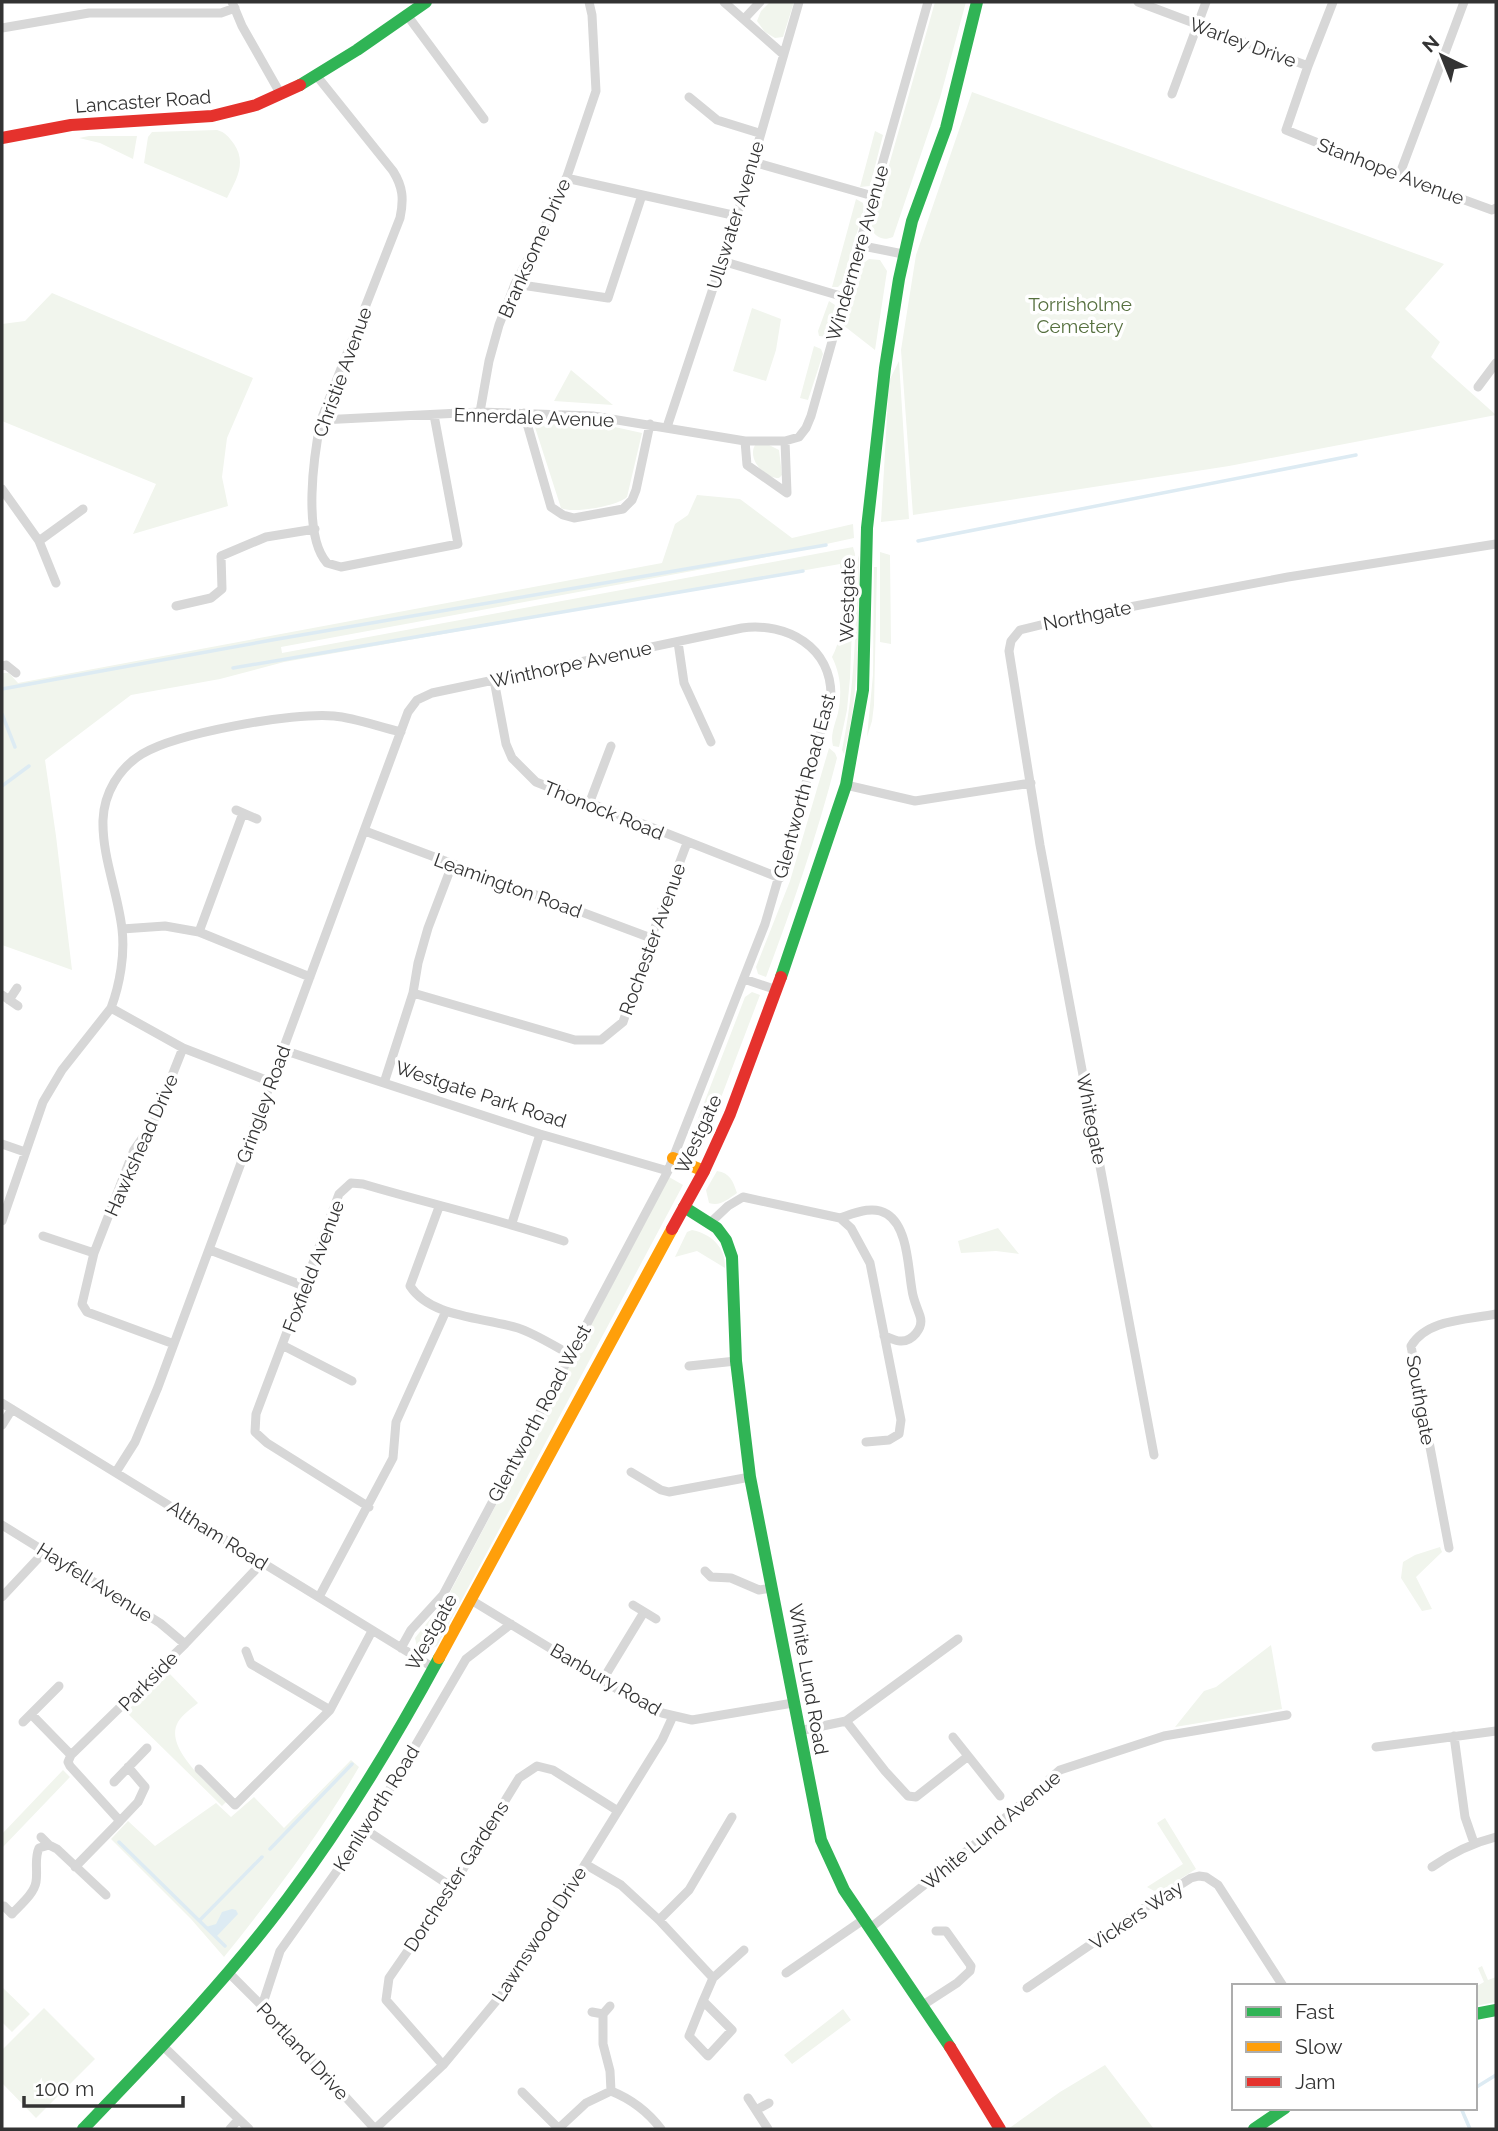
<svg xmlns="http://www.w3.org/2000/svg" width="1498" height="2131" font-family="Raleway,sans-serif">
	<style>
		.green { fill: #f1f5ed }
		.water { fill: #ddebf3 }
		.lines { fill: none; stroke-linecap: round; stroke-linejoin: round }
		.stream { stroke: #ddebf3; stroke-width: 3.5 }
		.street { stroke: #d7d7d7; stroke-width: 9 }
		.fast { stroke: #30b455; stroke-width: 12 }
		.slow { stroke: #ff9f0a; stroke-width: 12 }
		.jam { stroke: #e5322d; stroke-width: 12 }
		.labels { text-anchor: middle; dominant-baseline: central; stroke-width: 7; stroke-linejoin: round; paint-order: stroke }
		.street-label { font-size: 19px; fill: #333; stroke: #fff }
		.park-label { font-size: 19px; fill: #56703f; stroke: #fff }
	</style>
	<rect width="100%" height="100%" fill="#fff"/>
	<path class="green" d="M 770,2 L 794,2 L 783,37 L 775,38 L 765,32 L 757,21 L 761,11 Z
		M 935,2 L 966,2 L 940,98 L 893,237 C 883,241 877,238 871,229 Z
		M 972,92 L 1444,264 L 1405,309 L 1440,342 L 1431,357 L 1496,415 L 1229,466 L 913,515 L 901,350 L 916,255 Z
		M 217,130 C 225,132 229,137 234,144 C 247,163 236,180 227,198 L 144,163 L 148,137 L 152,132 Z
		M 875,131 L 883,135 L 870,186 L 860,187 Z
		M 89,136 L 137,136 L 133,159 L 100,143 L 79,138 Z
		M 856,199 L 863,203 L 864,209 L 842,283 L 838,287 L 832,287 Z
		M 869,259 L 880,260 L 887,271 L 875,350 L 843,325 L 861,265 Z
		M 52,293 L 253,378 L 227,438 L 222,477 L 228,506 L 133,534 L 156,484 L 2,421 L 2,324 L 25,321 Z
		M 829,301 L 835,305 L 826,337 L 819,336 L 818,331 Z
		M 752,308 L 781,319 L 776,350 L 766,381 L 733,371 Z
		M 814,346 L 821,349 L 823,354 L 808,400 L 800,398 Z
		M 899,361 L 909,519 L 881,522 L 889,381 Z
		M 571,370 L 613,405 L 554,401 Z
		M 533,421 L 592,422 L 642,433 L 627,497 C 618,506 572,514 561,508 Z
		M 755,445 L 769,445 L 779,450 L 782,475 L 779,478 C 764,478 747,459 755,445 Z
		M 697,495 L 740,499 L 792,538 L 853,524 L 854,538 L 757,559 L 281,647 L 282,653 L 853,547 L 855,554 L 850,678 L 847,710 L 839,747 L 833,746 C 830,735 835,724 838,713 C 842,693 841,675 832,657 C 846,631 843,593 840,564 L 284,662 L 220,679 L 131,695 L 45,760 L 56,836 L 72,970 L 2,945 L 2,673 L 9,673 L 18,683 L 662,563 L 675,524 L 688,515 Z
		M 880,552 L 890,555 L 891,644 L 880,642 Z
		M 859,555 C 858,622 861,689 844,754 L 842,750 C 855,688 856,627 857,563 Z
		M 874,567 L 877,567 L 874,705 L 872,721 L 867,737 L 873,675 Z
		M 829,748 L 835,753 L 837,758 C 818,833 793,905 766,977 L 758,974 L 756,967 L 790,881 Z
		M 752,992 L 760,995 L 714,1116 L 698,1150 L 688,1160 L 685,1152 L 745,997 Z
		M 717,1171 C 730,1173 733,1181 737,1193 C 728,1199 720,1207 709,1203 L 706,1190 Z
		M 669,1177 L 683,1185 L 437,1646 L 425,1651 L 417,1647 L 415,1638 L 447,1598 Z
		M 998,1228 L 1019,1254 L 996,1251 L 961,1253 L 958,1241 Z
		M 692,1230 C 711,1234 726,1247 725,1268 L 697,1251 L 675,1257 L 687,1232 Z
		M 1440,1547 L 1442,1552 L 1416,1577 L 1432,1609 L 1422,1611 L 1401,1578 L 1403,1562 L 1415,1555 Z
		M 1271,1645 L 1282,1709 L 1175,1727 L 1204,1691 L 1216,1687 Z
		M 167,1671 L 198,1703 C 192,1708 182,1715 178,1722 C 163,1748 210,1785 226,1802 L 222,1806 L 126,1712 Z
		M 351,1760 L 359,1767 C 320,1834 272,1897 224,1957 L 191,1919 L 111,1839 L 128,1821 L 155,1846 L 216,1803 L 231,1817 L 254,1797 L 284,1828 Z
		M 63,1770 L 70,1777 L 2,1848 L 2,1834 Z
		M 1165,1818 L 1196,1869 L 1158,1893 L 1147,1887 L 1183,1864 L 1157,1823 Z
		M 1482,1966 L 1488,1980 L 1496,1977 L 1496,2002 L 1475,2006 L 1475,1987 L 1484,1982 L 1478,1968 Z
		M 2,1987 L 30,2014 L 12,2032 L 2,2022 Z
		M 44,2008 L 95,2059 L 36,2118 L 2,2083 L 2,2050 Z
		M 843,2009 L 851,2020 L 792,2064 L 784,2055 Z
		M 1105,2065 L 1154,2129 L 1008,2129 L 1060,2092 Z"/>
	<path class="water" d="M 232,1909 L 236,1910 L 238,1914 L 216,1937 L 206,1927 L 216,1924 L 222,1912 Z"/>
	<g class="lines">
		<path class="stream" d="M 918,541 L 1356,455
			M 233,668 L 803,571
			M 2,689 L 272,640 L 826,545
			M 2,714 L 15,747
			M 2,786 L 29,766
			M 119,1842 L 225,1946
			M 270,1849 L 352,1764
			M 200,1920 L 262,1857
			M 1475,2088 L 1496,2075
			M 1461,2108 L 1470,2129"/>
		<path class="street" d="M 232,2 L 242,26 L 280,93
			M 724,2 L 783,54
			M 1138,2 L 1308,66
			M 1333,2 L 1308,66 L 1286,130 L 1399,176 L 1492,210 L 1496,208
			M 407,15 L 484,119
			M 744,19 L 760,2
			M 2,28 L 89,13 L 221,13 L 235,8
			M 316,75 L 393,171 C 403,187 404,199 400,218 L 321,420 C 314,454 302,535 327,563 L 341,567 L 458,544 L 434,415
			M 1172,94 L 1206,2
			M 689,97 L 717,120 L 759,133
			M 753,162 L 873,196
			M 1399,176 L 1464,2
			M 566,178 L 737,216
			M 858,245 L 903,254
			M 722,261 L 844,297
			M 515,284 L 608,298 L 642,195
			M 1478,387 L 1496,363
			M 480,412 L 489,361 L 499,325 L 515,284 L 560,197 L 596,91 L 592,15 L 589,2
			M 524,413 L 551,507 L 563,515 L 574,518 L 623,509 L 632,500 L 636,490 L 650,424
			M 321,420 L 480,412 L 593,416 L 745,441 L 785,441 L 799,437 L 806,428 L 811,416 L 928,2
			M 667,427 L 737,216 L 799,2
			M 745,441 L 747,465 L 787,493
			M 785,441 L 787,493
			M 2,489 L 39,541 L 56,583
			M 39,541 L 83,509
			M 176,606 L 211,598 L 222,589 L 221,556 L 266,537 L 315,529
			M 678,642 L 684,683 L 711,742
			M 2,666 L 6,665 L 16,673
			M 494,680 L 506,744 L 512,758 L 536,782 L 780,878
			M 846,785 L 915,801 L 1031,783
			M 589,804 L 611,746
			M 236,810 L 257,819
			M 365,831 L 651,938
			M 122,929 L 165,926 L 199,932 L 310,977
			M 199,932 L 243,813
			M 744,979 L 777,990
			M 413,993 L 575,1040 L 601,1040 L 623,1022 L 651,938 L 687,843
			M 2,995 L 18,1006
			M 9,1000 L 17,988
			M 111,1008 L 183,1048 L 271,1082
			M 283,1050 L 540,1134 L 668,1171
			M 384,1083 L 413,993 L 418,963 L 428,928 L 452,865
			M 2,1144 L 25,1152
			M 439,1207 L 410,1286 C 431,1318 483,1317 518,1328 C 536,1334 554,1346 571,1355
			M 840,1218 C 855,1213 873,1205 887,1214 C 908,1227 908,1268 912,1290 C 913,1299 917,1307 920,1316 C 924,1328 912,1342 900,1341 C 895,1341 889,1337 884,1336
			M 2,1221 L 43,1102 L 62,1070 L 111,1008 C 120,984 125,954 122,929 C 118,893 102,857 103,820 C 104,793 119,768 142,754 C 177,733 293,712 334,716 C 356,718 379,727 401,732
			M 512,1223 L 540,1134
			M 710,1223 L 728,1206 L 743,1197 L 840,1218 L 851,1228 L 870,1263 L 901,1420 L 899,1434 L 889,1440 L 866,1442
			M 43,1236 L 94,1253
			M 210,1250 L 304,1286
			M 174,1344 L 87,1312 L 82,1304 L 94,1253 L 134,1150 L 154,1121 L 183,1048
			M 282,1345 L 352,1381
			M 689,1366 L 736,1361
			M 2,1403 L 434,1668
			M 2,1425 L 12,1409
			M 1154,1455 L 1040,845 L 1009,651 L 1011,641 L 1020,630 L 1061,620 L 1288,577 L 1496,544
			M 116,1472 L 135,1442 L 158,1387 L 408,712 L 417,700 L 432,693 L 742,628 C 787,622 832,647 831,697 L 765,924 L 668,1171 L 443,1595 L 411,1630 L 401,1648
			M 631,1472 L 661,1490 L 669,1492 L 750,1477
			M 369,1507 L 267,1443 L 255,1432 L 256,1414 L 339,1194 L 351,1183 L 363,1184 C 430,1204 498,1219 564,1241
			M 2,1525 L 160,1623 L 185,1644
			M 1449,1548 L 1411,1346 C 1427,1319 1467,1320 1496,1314
			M 705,1571 L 711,1577 L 731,1578 L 759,1590 L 772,1588
			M 2,1597 L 45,1551
			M 319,1597 L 393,1458 L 396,1422 L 446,1311
			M 471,1600 L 635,1700 L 662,1713 L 692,1720 L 793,1703
			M 633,1605 L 656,1619
			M 246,1651 L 251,1664 L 330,1710
			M 602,1681 L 644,1612
			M 31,1714 L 71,1755
			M 846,1721 L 885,1771 L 908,1796 L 916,1797 L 967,1757
			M 23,1722 L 59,1686
			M 799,1731 L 846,1721 L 958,1639
			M 1454,1736 L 1465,1817 L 1474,1843
			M 953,1737 L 1000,1796
			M 1376,1747 L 1496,1731
			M 71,1755 L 185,1644 L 262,1563
			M 71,1755 L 68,1762 L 70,1766 L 120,1821 L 75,1867
			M 199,1769 L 235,1805 L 330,1710 L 372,1631
			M 114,1782 L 147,1748
			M 120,1821 L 138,1802 L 145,1787 L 128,1767
			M 366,1830 L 452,1887
			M 41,1837 L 49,1845
			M 585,1864 L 621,1885 L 659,1920 L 713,1978
			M 1432,1867 C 1452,1853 1472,1843 1496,1837
			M 4,1906 L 12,1914 C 20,1905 34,1894 36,1882 C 38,1870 34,1859 39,1848 L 49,1845 L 57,1849 L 106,1895
			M 659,1920 L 689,1890 L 732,1817
			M 869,1929 L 973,1846 L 1060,1770 L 1164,1736 L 1287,1715
			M 229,1973 L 262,2006 L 375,2129
			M 786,1973 L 863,1920
			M 1027,1988 L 1150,1904 L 1191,1878 L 1199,1876 L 1206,1877 L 1218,1885 L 1283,1986
			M 703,2001 L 689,2036 L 708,2056 L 732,2030 L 703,2001 L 713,1978 L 744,1950
			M 923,2005 L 957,1983 L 970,1971 L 971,1966 L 946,1931 L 936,1931
			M 262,2006 L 280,1951 L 366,1830 L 466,1659 L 511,1624
			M 592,2012 L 603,2014
			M 603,2014 L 603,2044 L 610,2071 L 611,2091
			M 603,2014 L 610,2006
			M 163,2046 L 249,2129
			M 443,2065 L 386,2000 L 389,1978 L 452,1887 L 519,1778 L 537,1766 L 553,1770 L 618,1811
			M 611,2091 C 631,2099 648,2112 661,2129
			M 522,2092 L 559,2129
			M 748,2098 L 768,2129
			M 756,2110 L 769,2103
			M 230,2129 L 238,2120
			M 375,2129 L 443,2065 L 512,1982 L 662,1740 L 673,1716
			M 558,2129 L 586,2103 L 611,2091"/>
		<path class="fast" d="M 300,85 L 357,50 L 426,2
			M 781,977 L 846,785 L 863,690 L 867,528 L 885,368 L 899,279 L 912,221 L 946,128 L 977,2
			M 684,1207 L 717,1228 L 726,1240 L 732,1257 L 736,1361 L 750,1477 L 821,1840 L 844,1890 L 950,2047
			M 1475,2014 L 1496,2010
			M 83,2129 C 154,2055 227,1980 288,1898 C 345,1822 394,1741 439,1658
			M 1254,2129 L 1285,2108"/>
		<path class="slow" d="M 673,1158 L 704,1171
			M 439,1658 L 672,1229"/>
		<path class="jam" d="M 2,138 L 71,125 L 212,116 L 256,105 L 300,85
			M 672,1229 L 704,1171 L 730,1114 L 781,977
			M 950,2047 L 1000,2129"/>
	</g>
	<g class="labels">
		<g class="street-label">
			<text transform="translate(1243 42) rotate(20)">Warley Drive</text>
			<text transform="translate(143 101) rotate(-4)">Lancaster Road</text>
			<text transform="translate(1391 171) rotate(21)">Stanhope Avenue</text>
			<text transform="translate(735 215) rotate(-73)">Ullswater Avenue</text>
			<text transform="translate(534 248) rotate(-66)">Branksome Drive</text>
			<text transform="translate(857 253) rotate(-74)">Windermere Avenue</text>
			<text transform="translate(342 372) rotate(-70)">Christie Avenue</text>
			<text transform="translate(534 417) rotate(2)">Ennerdale Avenue</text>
			<text transform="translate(847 600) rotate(-89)">Westgate</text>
			<text transform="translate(1087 615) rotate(-11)">Northgate</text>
			<text transform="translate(571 664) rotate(-12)">Winthorpe Avenue</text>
			<text transform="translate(804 786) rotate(-75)">Glentworth Road East</text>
			<text transform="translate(604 810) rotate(22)">Thonock Road</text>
			<text transform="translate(508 885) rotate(20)">Leamington Road</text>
			<text transform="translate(652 939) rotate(-70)">Rochester Avenue</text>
			<text transform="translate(481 1094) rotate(18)">Westgate Park Road</text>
			<text transform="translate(263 1104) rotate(-70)">Gringley Road</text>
			<text transform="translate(1092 1119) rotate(79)">Whitegate</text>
			<text transform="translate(698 1134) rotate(-65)">Westgate</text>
			<text transform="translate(141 1145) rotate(-66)">Hawkshead Drive</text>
			<text transform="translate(313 1266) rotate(-69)">Foxfield Avenue</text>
			<text transform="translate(1421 1400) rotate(80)">Southgate</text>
			<text transform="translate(539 1413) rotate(-62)">Glentworth Road West</text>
			<text transform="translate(218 1535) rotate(32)">Altham Road</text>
			<text transform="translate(95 1582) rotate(32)">Hayfell Avenue</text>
			<text transform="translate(431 1632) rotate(-61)">Westgate</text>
			<text transform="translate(606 1679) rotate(30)">Banbury Road</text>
			<text transform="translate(809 1679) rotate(80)">White Lund Road</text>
			<text transform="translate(148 1681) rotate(-45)">Parkside</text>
			<text transform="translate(376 1808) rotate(-58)">Kenilworth Road</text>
			<text transform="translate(991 1830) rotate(-40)">White Lund Avenue</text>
			<text transform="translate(456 1876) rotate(-57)">Dorchester Gardens</text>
			<text transform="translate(1136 1915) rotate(-34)">Vickers Way</text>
			<text transform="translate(539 1934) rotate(-57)">Lawnswood Drive</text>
			<text transform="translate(303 2051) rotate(47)">Portland Drive</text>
		</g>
		<g class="park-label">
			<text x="1080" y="304">Torrisholme<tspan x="1080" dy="22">Cemetery</tspan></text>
		</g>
	</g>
	<rect width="1498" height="2131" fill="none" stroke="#333333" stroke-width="7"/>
	<rect x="1232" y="1984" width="245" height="126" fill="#ffffff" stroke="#adadad" stroke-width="2"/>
	<rect x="1246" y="2007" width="35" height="10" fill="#30b455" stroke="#adadad" stroke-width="2"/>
	<text x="1295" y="2019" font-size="21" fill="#333333">Fast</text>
	<rect x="1246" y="2042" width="35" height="10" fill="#ff9f0a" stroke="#adadad" stroke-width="2"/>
	<text x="1295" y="2054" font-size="21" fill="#333333">Slow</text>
	<rect x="1246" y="2077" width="35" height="10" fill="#e5322d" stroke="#adadad" stroke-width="2"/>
	<text x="1295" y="2089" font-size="21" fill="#333333">Jam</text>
	<g transform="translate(1442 56) rotate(317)" stroke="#ffffff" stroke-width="5" paint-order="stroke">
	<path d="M0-5L12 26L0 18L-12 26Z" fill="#333333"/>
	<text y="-10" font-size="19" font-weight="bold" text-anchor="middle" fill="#333333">N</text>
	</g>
	<path d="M24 2096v10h159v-10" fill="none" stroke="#333333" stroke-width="3.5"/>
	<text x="35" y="2096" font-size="21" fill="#333333" stroke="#ffffff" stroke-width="5" paint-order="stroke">100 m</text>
</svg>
